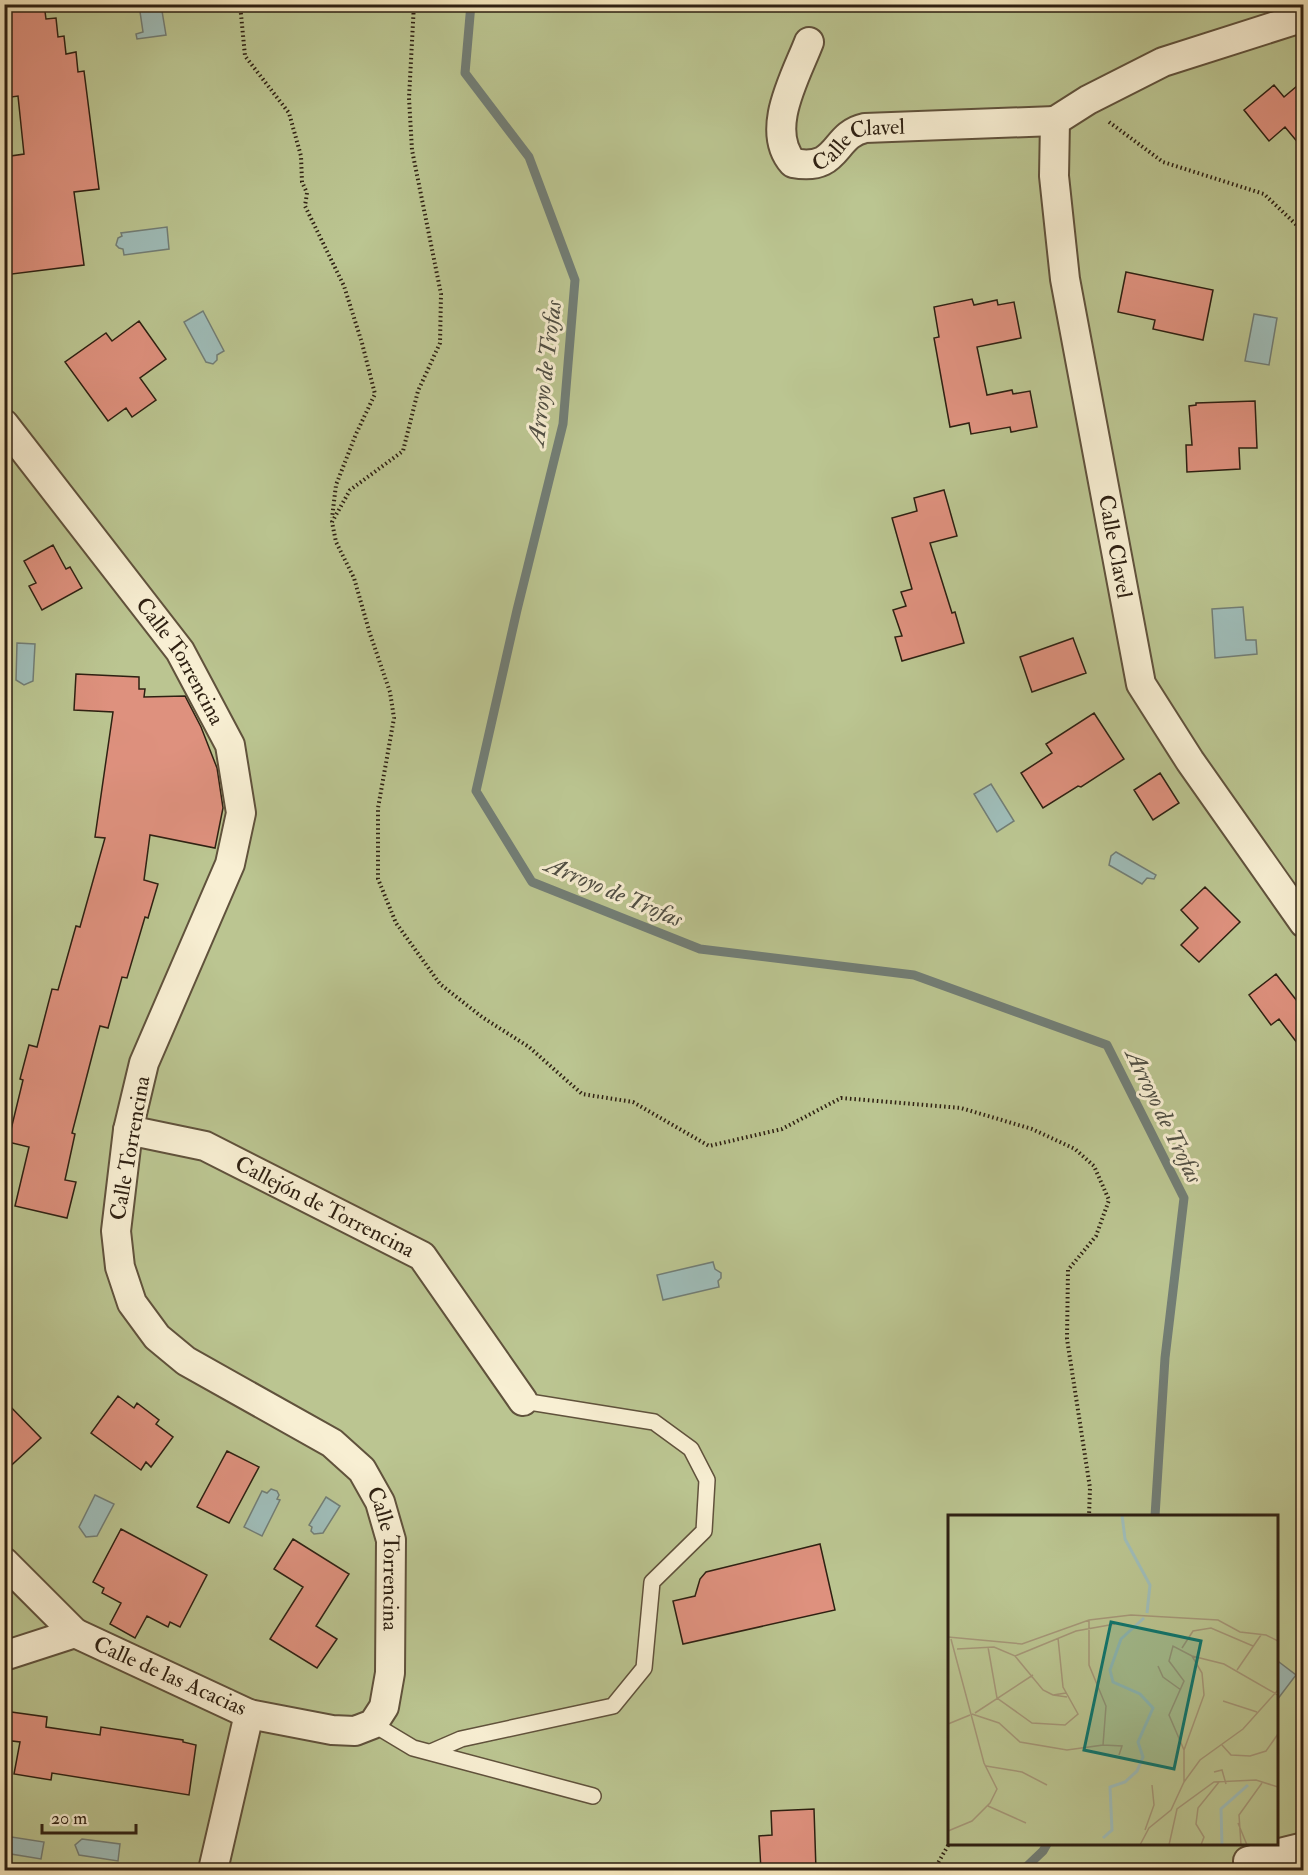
<svg xmlns="http://www.w3.org/2000/svg" width="1308" height="1875" font-family="'IM FELL Double Pica',serif">
	<style>
		.green { fill: #bbc591; stroke: #747252; stroke-width: 1.5; fill-rule: evenodd }
		.water { fill: #9fbdb9; stroke: #727e76; stroke-width: 1.5 }
		.lines { fill: none; stroke-linecap: round; stroke-linejoin: round }
		.stream { stroke: #727e76; stroke-width: 9 }
		.building { fill: #de917e; stroke: #2e2012; stroke-width: 1.5 }
		.lane-casing { stroke: #60523c; stroke-width: 18 }
		.street-casing { stroke: #60523c; stroke-width: 32 }
		.path { stroke: #2e2012; stroke-width: 4; stroke-dasharray: 1.5 3; stroke-linecap: butt }
		.lane { stroke: #f8efd3; stroke-width: 15 }
		.street { stroke: #f8efd3; stroke-width: 28 }
		.labels { text-anchor: middle; dominant-baseline: central; stroke-width: 6; stroke-linejoin: round; paint-order: stroke }
		.street-label { font-size: 22px; fill: #2e2012; stroke: #f8efd3 }
		.water-label { font-size: 24px; font-style: italic; fill: #504f44; stroke: #f8efd3 }
		.inset-river { fill: none; stroke: #9fbdb9; stroke-width: 3 }
		.inset-road { fill: none; stroke: #a59778; stroke-width: 1.5 }
		.view { fill: #0f766e; fill-opacity: 0.15; stroke: #0f766e; stroke-width: 3 }
		.inset-edge { fill: none; stroke: #2e2012; stroke-width: 3 }
	</style>
	<rect width="100%" height="100%" fill="#f4e6bc"/>
	<filter id="stains"><feTurbulence type="fractalNoise" baseFrequency=".00333" numOctaves="4"/><feColorMatrix values="0 0 0 0 .2 0 0 0 0 .09 0 0 0 0 .02 0 0 0 .5 -.17"/></filter>
	<radialGradient id="worn" r=".72"><stop offset=".6" stop-color="#630" stop-opacity="0"/><stop offset="1" stop-color="#630" stop-opacity=".3"/></radialGradient>
	<path class="green" d="M 5,5 L 1303,5 L 1303,1870 L 5,1870 ZM 950,1516 L 1276,1516 L 1276,1844 L 950,1844 Z"/>
	<path class="water" d="M 139,5 L 161,5 L 166,35 L 137,39 L 136,34 L 143,32 Z
		M 167,227 L 169,249 L 124,255 L 123,249 L 119,248 L 116,245 L 118,238 L 122,236 L 121,233 Z
		M 203,311 L 224,351 L 217,355 L 217,360 L 213,364 L 206,362 L 184,322 Z
		M 1254,314 L 1277,318 L 1269,365 L 1245,361 Z
		M 1243,607 L 1246,640 L 1256,640 L 1257,654 L 1215,658 L 1212,609 Z
		M 17,643 L 35,644 L 33,681 L 24,685 L 16,680 Z
		M 991,784 L 1014,821 L 997,832 L 974,794 Z
		M 1116,852 L 1156,875 L 1154,879 L 1147,878 L 1142,884 L 1109,865 L 1111,856 Z
		M 713,1262 L 715,1269 L 721,1273 L 721,1278 L 718,1281 L 719,1287 L 663,1300 L 657,1275 Z
		M 271,1489 L 277,1491 L 279,1495 L 277,1499 L 280,1500 L 262,1536 L 244,1527 L 262,1491 L 267,1493 Z
		M 95,1495 L 114,1504 L 97,1536 L 86,1537 L 79,1527 Z
		M 326,1497 L 340,1506 L 323,1533 L 314,1534 L 311,1531 L 312,1527 L 309,1525 Z
		M 1279,1662 L 1296,1675 L 1277,1700 L 1277,1665 Z
		M 5,1836 L 44,1842 L 41,1859 L 5,1853 Z
		M 82,1839 L 120,1844 L 118,1861 L 79,1855 L 75,1845 Z"/>
	<g class="lines">
		<path class="stream" d="M 471,4 L 465,73 L 529,157 L 575,280 L 563,424 L 517,610 L 476,791 L 532,882 L 700,949 L 914,975 L 1107,1045 L 1184,1198 L 1165,1358 L 1155,1516
			M 1023,1870 L 1043,1851 L 1047,1844"/>
	</g>
	<path class="building" d="M 19,4 L 44,4 L 46,19 L 56,18 L 58,37 L 64,36 L 66,54 L 76,52 L 78,72 L 84,71 L 99,189 L 74,192 L 84,265 L 4,275 L 4,157 L 24,154 L 18,96 L 4,98 L 4,6 Z
		M 1304,80 L 1304,150 L 1285,127 L 1269,141 L 1244,110 L 1274,85 L 1284,97 Z
		M 1126,272 L 1213,290 L 1203,340 L 1153,329 L 1155,320 L 1118,312 Z
		M 972,299 L 974,305 L 997,300 L 998,305 L 1014,302 L 1021,338 L 977,347 L 987,395 L 1012,390 L 1013,394 L 1030,391 L 1037,427 L 1011,432 L 1010,427 L 971,434 L 969,423 L 950,427 L 934,338 L 939,337 L 934,307 Z
		M 139,321 L 166,359 L 140,378 L 156,400 L 132,417 L 126,408 L 108,421 L 65,362 L 106,333 L 112,341 Z
		M 1255,401 L 1257,448 L 1239,448 L 1240,469 L 1187,472 L 1186,445 L 1192,445 L 1189,406 L 1196,405 L 1196,403 Z
		M 944,490 L 957,536 L 930,543 L 952,613 L 955,612 L 964,643 L 902,661 L 895,637 L 902,636 L 893,610 L 906,606 L 901,592 L 912,589 L 892,518 L 917,511 L 914,498 Z
		M 53,545 L 66,569 L 70,567 L 82,588 L 42,610 L 29,586 L 36,583 L 24,561 Z
		M 1073,638 L 1086,673 L 1032,692 L 1020,657 Z
		M 76,674 L 139,677 L 139,689 L 145,689 L 144,697 L 185,696 L 201,727 L 217,768 L 223,808 L 215,848 L 150,835 L 144,880 L 158,884 L 148,918 L 145,917 L 127,978 L 122,977 L 108,1028 L 100,1026 L 97,1037 L 72,1133 L 75,1134 L 65,1180 L 76,1182 L 67,1218 L 15,1206 L 29,1147 L 8,1142 L 23,1080 L 20,1079 L 29,1045 L 37,1047 L 52,989 L 58,990 L 76,926 L 80,927 L 105,838 L 95,837 L 113,712 L 74,710 Z
		M 1094,713 L 1124,759 L 1081,787 L 1078,786 L 1043,808 L 1021,773 L 1052,753 L 1046,744 Z
		M 1160,773 L 1179,803 L 1153,820 L 1134,790 Z
		M 1205,887 L 1240,922 L 1199,962 L 1181,945 L 1198,928 L 1181,910 Z
		M 1276,974 L 1304,1010 L 1304,1052 L 1279,1019 L 1271,1025 L 1249,995 Z
		M 118,1396 L 134,1408 L 137,1403 L 159,1420 L 156,1424 L 173,1437 L 151,1467 L 146,1462 L 141,1470 L 91,1433 Z
		M 4,1400 L 41,1438 L 4,1472 Z
		M 227,1451 L 259,1467 L 229,1523 L 197,1507 Z
		M 121,1529 L 207,1575 L 180,1627 L 170,1622 L 168,1627 L 147,1616 L 135,1638 L 110,1624 L 121,1603 L 102,1593 L 104,1588 L 93,1582 Z
		M 293,1539 L 349,1574 L 316,1626 L 337,1639 L 317,1668 L 270,1639 L 303,1587 L 274,1569 Z
		M 820,1544 L 835,1610 L 683,1644 L 673,1601 L 695,1596 L 700,1579 L 706,1572 Z
		M 4,1711 L 47,1717 L 46,1727 L 100,1735 L 101,1727 L 183,1740 L 183,1742 L 196,1745 L 189,1795 L 52,1773 L 51,1780 L 14,1774 L 20,1742 L 4,1740 Z
		M 814,1809 L 816,1870 L 761,1870 L 759,1836 L 772,1835 L 771,1811 Z"/>
	<g class="lines">
		<g class="lane-casing">
			<path id="lane" d="M 373,1724 L 413,1748 L 593,1796
				M 431,1752 L 461,1739 L 613,1706 L 644,1668 L 652,1582 L 704,1531 L 707,1480 L 691,1449 L 654,1422 L 523,1401"/>
		</g>
		<g class="street-casing">
			<g id="street">
				<path id="s1" d="M 1304,17 L 1163,62 L 1088,100 L 1055,121 L 1054,176 L 1065,279 L 1141,684 L 1190,761 L 1304,923"/>
				<path id="s2" d="M 809,42 C 796,76 764,130 793,163 C 840,172 832,135 865,128 L 1055,121"/>
				<path id="s3" d="M 4,424 L 180,651 L 230,745 L 241,813 L 230,864 L 144,1063 L 128,1130 L 116,1231 L 120,1267 L 132,1303 L 157,1337 L 186,1361 L 332,1443 L 362,1470 L 380,1502 L 391,1540 L 390,1673 L 384,1707 L 373,1724 L 355,1731 L 332,1730 L 249,1714 L 75,1633 L 4,1656"/>
				<path id="s4" d="M 128,1130 L 205,1146 L 422,1256 L 523,1401"/>
				<path d="M 4,1562 L 75,1633"/>
				<path d="M 1248,1861 L 1304,1847"/>
				<path d="M 213,1870 L 249,1714"/>
			</g>
		</g>
		<path class="path" d="M 240,4 L 245,56 L 289,113 L 301,156 L 302,182 L 307,193 L 305,206 L 344,286 L 362,343 L 375,394 L 356,434 L 336,485 L 332,518
			M 414,4 L 409,98 L 412,150 L 441,294 L 440,343 L 418,391 L 403,451 L 350,490 L 332,522 L 336,542 L 354,578 L 370,634 L 390,692 L 394,718 L 378,808 L 378,879 L 396,923 L 440,984 L 482,1017 L 529,1047 L 582,1094 L 633,1102 L 709,1146 L 782,1129 L 841,1098 L 961,1108 L 1032,1129 L 1075,1149 L 1094,1166 L 1109,1200 L 1096,1236 L 1068,1270 L 1067,1339 L 1090,1488 L 1089,1516
			M 1109,122 L 1163,162 L 1264,194 L 1304,232
			M 934,1870 L 950,1842"/>
		<use href="#lane" class="lane"/>
		<use href="#street" class="street"/>
	</g>
	<g class="labels">
		<g class="street-label">
			<text stroke="none"><textPath href="#s2" startOffset="201">Calle Clavel</textPath></text>
			<text stroke="none"><textPath href="#s1" startOffset="702">Calle Clavel</textPath></text>
			<text stroke="none"><textPath href="#s3" startOffset="296">Calle Torrencina</textPath></text>
			<text transform="translate(130 1148) rotate(-80)">Calle Torrencina</text>
			<text stroke="none"><textPath href="#s4" startOffset="213">Callejón de Torrencina</textPath></text>
			<text stroke="none"><textPath href="#s3" startOffset="1358">Calle Torrencina</textPath></text>
			<text transform="translate(170 1676) rotate(24)">Calle de las Acacias</text>
		</g>
		<g class="water-label">
			<text transform="translate(545 373) rotate(-83)">Arroyo de Trofas</text>
			<text transform="translate(614 892) rotate(23)">Arroyo de Trofas</text>
			<text transform="translate(1164 1116) rotate(64)">Arroyo de Trofas</text>
		</g>
	</g>
	<g transform="translate(948 1515)">
		<rect width="330" height="330" fill="#f4e6bc"/>
		<path d="M 0,0 L 330,0 L 330,330 L 0,330 Z" fill="#bbc591"/>
		<path class="inset-river" d="M 174,0 L 177,24 L 202,70 L 199,98M 155,323 L 164,315 L 162,272 L 177,267 L 189,256 L 195,242 L 190,227 L 205,193 L 192,179 L 165,167 L 162,155 L 173,124 L 196,103M 274,330 L 273,294 L 300,270"/>
		<path class="inset-road" d="M 0,122 L 74,129 L 141,105 L 183,100 L 270,105 L 292,117 L 318,120 L 330,126M 40,132 L 49,183 L 84,208 L 117,210 L 130,199 L 115,172 L 110,123M 234,133 L 245,116 L 263,113 L 305,131M 9,134 L 46,132 L 67,141 L 128,116 L 167,109M 67,141 L 95,175 L 105,180M 210,151 L 215,162 L 233,175M 289,155 L 313,120M 118,178 L 105,180 L 119,182M 275,186 L 309,197M 27,198 L 85,160M 24,199 L 51,208 L 72,227 L 119,235 L 155,230 L 158,191 L 141,150 L 141,105M 0,209 L 22,200M 155,230 L 174,231 L 171,240M 274,230 L 283,240 L 302,241 L 318,236 L 330,219M 236,235 L 221,200 L 236,166 L 221,146 L 225,131 L 244,141 L 276,149 L 330,180M 38,251 L 74,257 L 99,270M 266,257 L 274,255 L 278,269M 236,267 L 236,235 L 256,180 L 254,158 L 244,141M 40,291 L 78,308M 290,308 L 299,330M 197,315 L 206,290 L 204,270M 0,316 L 24,306 L 42,288 L 49,274 L 36,248 L 3,124M 192,330 L 201,313 L 223,295 L 236,267 L 252,245 L 295,214 L 330,175M 221,330 L 229,294 L 266,267 L 308,265 L 330,272M 253,330 L 256,322 L 248,309 L 250,293 L 271,267M 293,330 L 291,300 L 314,268"/>
		<path class="view" d="M 163,107 L 253,126 L 226,254 L 136,235 Z"/>
		<rect width="330" height="330" class="inset-edge"/>
	</g>
	<rect width="1308" height="1875" fill="none" stroke="#f4e6bc" stroke-width="24"/>
	<rect x="6" y="6" width="1296" height="1863" fill="none" stroke="#2e2012" stroke-width="3"/>
	<rect x="12" y="12" width="1284" height="1851" fill="none" stroke="#2e2012" stroke-width="1.5"/>
	<path d="M42 1824v9h94v-9" fill="none" stroke="#2e2012" stroke-width="3"/>
	<text x="51" y="1824" font-size="18" fill="#2e2012" stroke="#f8efd3" stroke-width="4.5" paint-order="stroke">20 m</text>
	<rect width="100%" height="100%" filter="url(#stains)"/>
	<rect width="100%" height="100%" fill="url(#worn)"/>
</svg>
